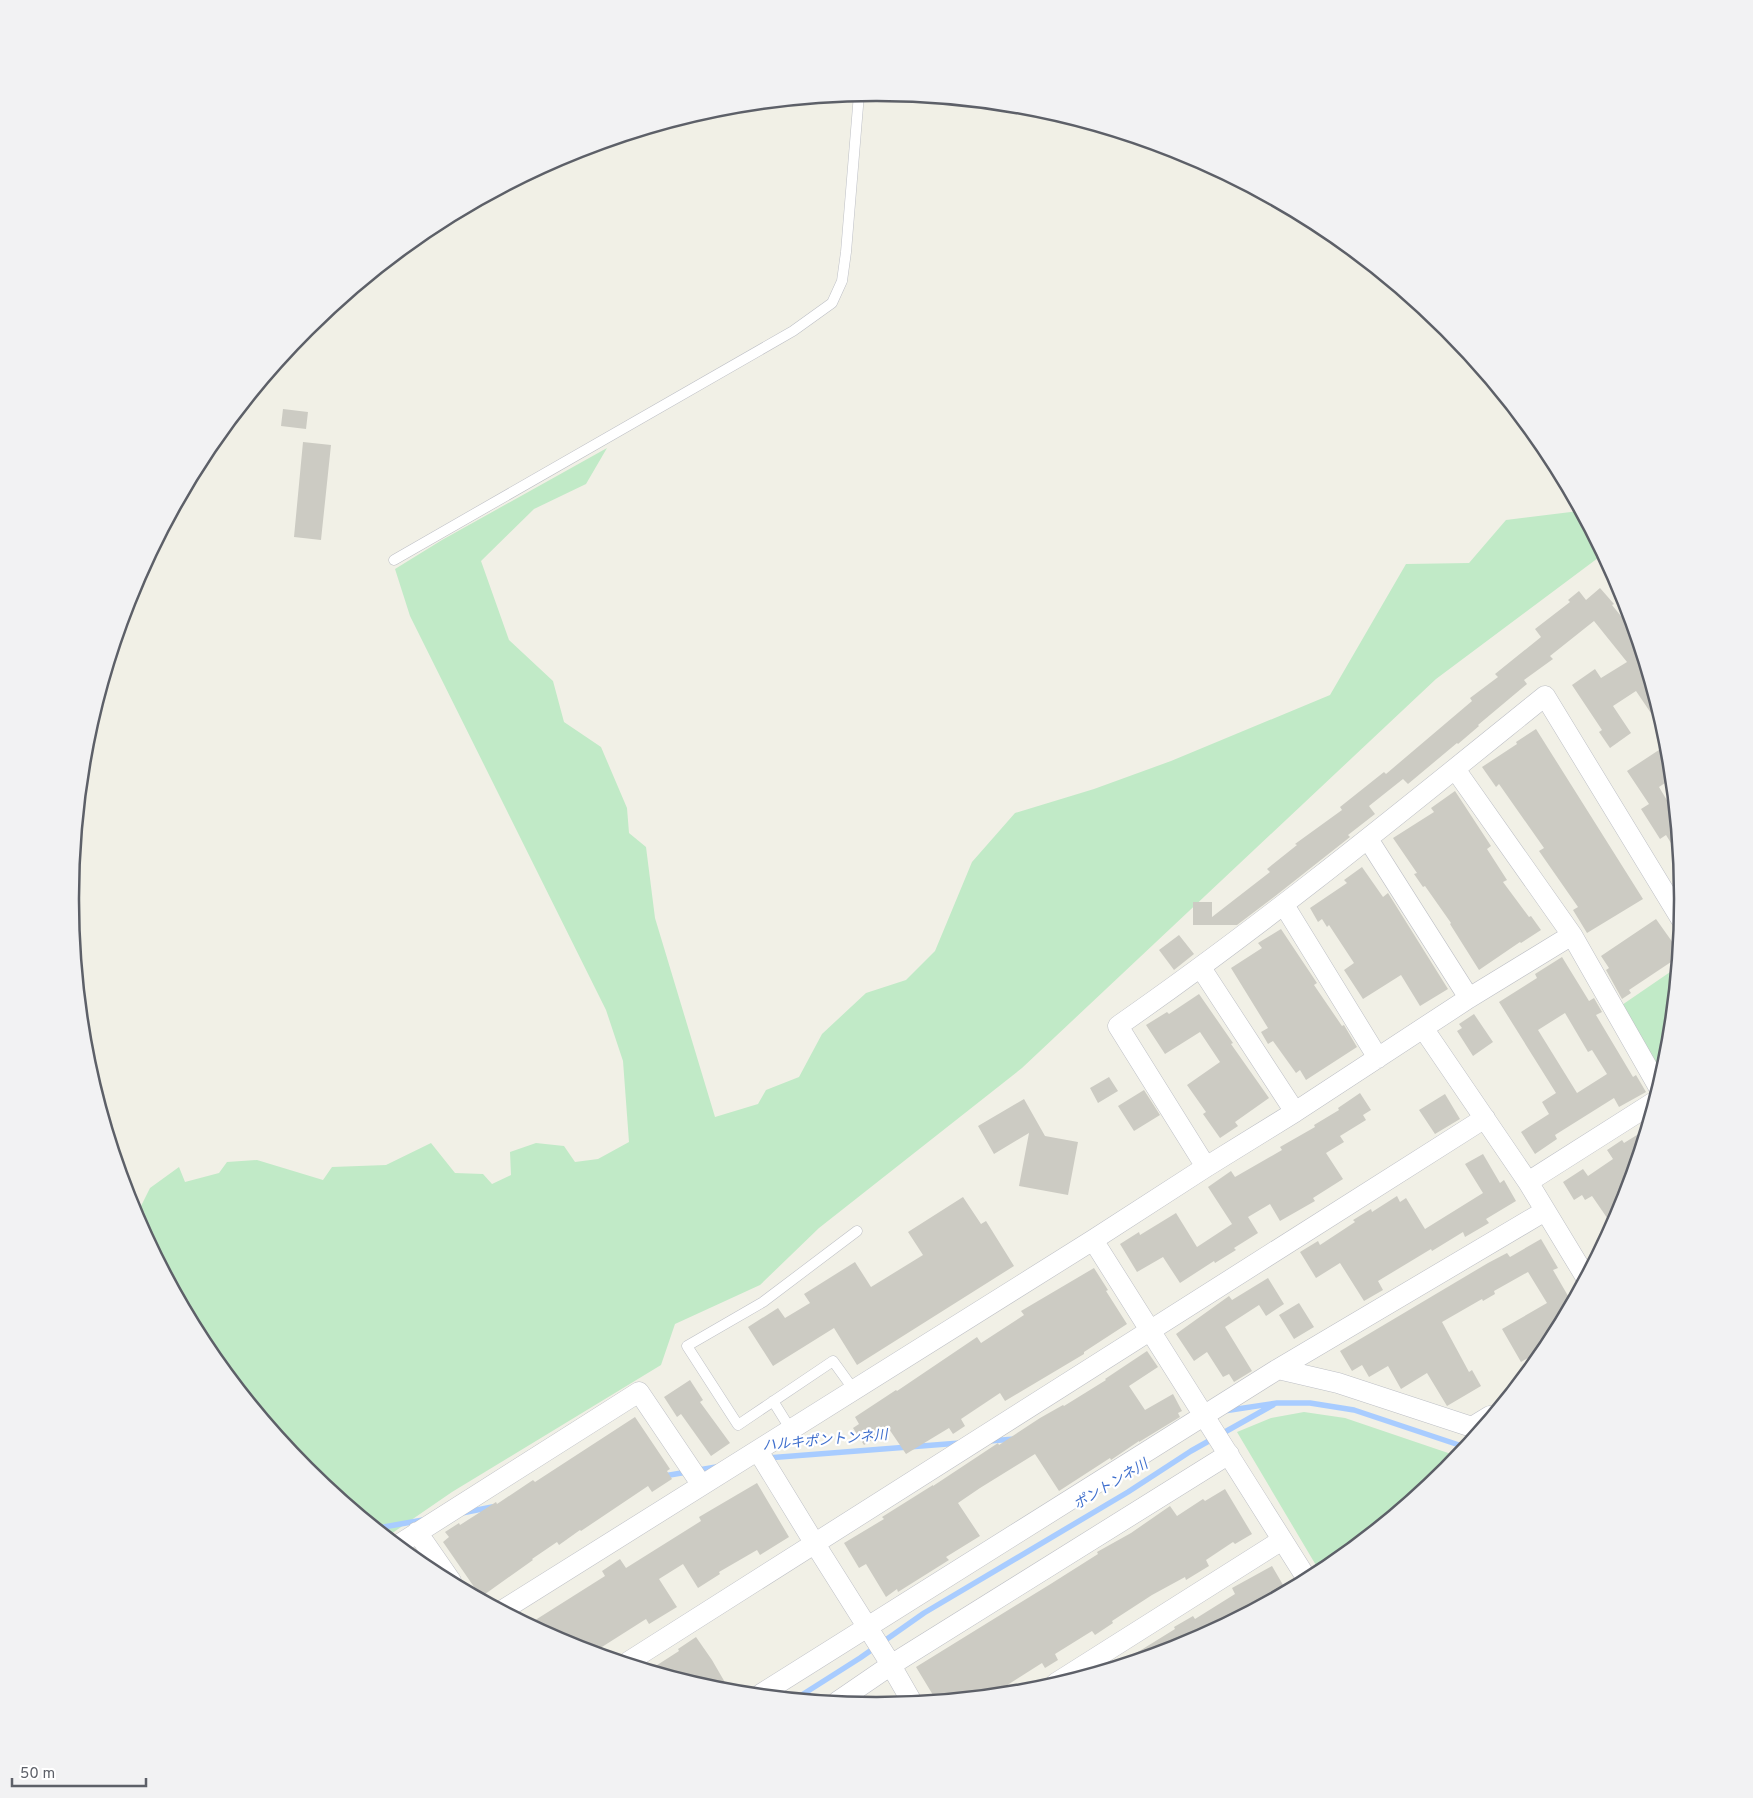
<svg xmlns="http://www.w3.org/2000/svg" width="1753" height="1798" font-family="Overpass,'Noto Sans JP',sans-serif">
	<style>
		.green { fill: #c1eac7 }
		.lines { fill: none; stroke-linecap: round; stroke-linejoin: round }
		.stream { stroke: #a8ccff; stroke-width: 5.5 }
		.building { fill: #cccbc3; fill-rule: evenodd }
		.lane-casing { stroke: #bdbfc5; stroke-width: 11 }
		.street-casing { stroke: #bdbfc5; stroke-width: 21 }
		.lane { stroke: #fff; stroke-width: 10 }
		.street { stroke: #fff; stroke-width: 20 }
		.labels { text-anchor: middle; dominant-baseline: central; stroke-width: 4.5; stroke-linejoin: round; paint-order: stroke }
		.water-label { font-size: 14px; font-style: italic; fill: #3f6fcd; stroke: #fff }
		.rim { fill: none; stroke: #5d6068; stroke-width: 2.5 }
	</style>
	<rect width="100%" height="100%" fill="#f1f0e6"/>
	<path class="green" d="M 607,448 L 586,484 L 534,509 L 481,561 L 509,640 L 553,681 L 564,722 L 601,747 L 627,808 L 629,833 L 646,847 L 655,918 L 715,1117 L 758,1104 L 766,1090 L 799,1077 L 822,1034 L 866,993 L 906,980 L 935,951 L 972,862 L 1015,813 L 1094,789 L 1171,761 L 1330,695 L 1406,564 L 1469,563 L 1506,520 L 1579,511 L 1602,555 L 1436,679 L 1022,1068 L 819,1228 L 760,1285 L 675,1324 L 661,1365 L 452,1492 L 388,1536 L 306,1469 L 206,1347 L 136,1216 L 150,1188 L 179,1167 L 185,1182 L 219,1173 L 227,1162 L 257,1160 L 323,1180 L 332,1167 L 386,1165 L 431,1143 L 455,1173 L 483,1174 L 492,1184 L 511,1175 L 510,1152 L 536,1143 L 564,1146 L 575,1162 L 598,1159 L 629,1142 L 623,1061 L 606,1010 L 410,616 L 395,569 L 442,540 Z
		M 1676,968 L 1667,1057 L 1663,1073 L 1619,1007 Z
		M 1304,1412 L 1345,1418 L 1457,1456 L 1447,1469 L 1320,1572 L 1237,1432 L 1271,1418 Z"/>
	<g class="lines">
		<path class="stream" d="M 1224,1411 L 1277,1403 L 1310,1403 L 1354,1410 L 1465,1447
			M 989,1441 L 1015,1439
			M 767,1458 L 960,1443
			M 664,1476 L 716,1467
			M 462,1513 L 492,1507
			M 378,1528 L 423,1520
			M 797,1698 L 860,1658 L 924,1613 L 1128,1492 L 1191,1451 L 1273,1405"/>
	</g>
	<path class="building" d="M 283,409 L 308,412 L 306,429 L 281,426 Z
		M 303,442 L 331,445 L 321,540 L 294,537 Z
		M 1600,588 L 1614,604 L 1612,605 L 1633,631 L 1629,635 L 1641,653 L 1662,723 L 1659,725 L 1636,691 L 1613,706 L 1631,733 L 1610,748 L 1599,732 L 1602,730 L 1572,685 L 1595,669 L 1601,678 L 1627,662 L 1594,621 L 1550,656 L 1553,659 L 1524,680 L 1527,684 L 1478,725 L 1479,726 L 1458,744 L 1457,743 L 1408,784 L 1403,779 L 1369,806 L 1375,814 L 1348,835 L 1350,837 L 1274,897 L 1237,925 L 1193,925 L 1193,902 L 1212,902 L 1212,917 L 1270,872 L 1267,869 L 1297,845 L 1295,844 L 1342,810 L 1340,807 L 1384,772 L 1386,774 L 1472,701 L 1470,698 L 1498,677 L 1495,674 L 1541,637 L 1535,629 L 1570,602 L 1568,600 L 1579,591 L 1586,600 Z
		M 1536,729 L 1643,899 L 1587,933 L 1573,910 L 1578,907 L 1539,851 L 1544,848 L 1499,784 L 1496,787 L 1482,767 L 1517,744 L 1516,742 Z
		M 1668,744 L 1671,779 L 1659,787 L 1674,812 L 1679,856 L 1666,835 L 1660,839 L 1641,809 L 1649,804 L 1627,771 Z
		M 1455,791 L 1491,846 L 1487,849 L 1507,880 L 1503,882 L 1529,917 L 1531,916 L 1541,930 L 1521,943 L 1520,942 L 1479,970 L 1450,924 L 1451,923 L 1425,886 L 1423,887 L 1414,874 L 1417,873 L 1393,838 L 1434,812 L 1431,808 Z
		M 1362,867 L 1383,897 L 1388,893 L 1448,989 L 1420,1006 L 1401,975 L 1363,999 L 1344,970 L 1354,963 L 1329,925 L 1327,927 L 1322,919 L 1318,922 L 1310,908 L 1347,883 L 1344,880 Z
		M 1656,919 L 1678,950 L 1677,958 L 1629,990 L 1631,993 L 1622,999 L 1606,970 L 1609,968 L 1601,956 Z
		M 1281,929 L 1317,983 L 1314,985 L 1342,1026 L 1344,1025 L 1357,1047 L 1306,1080 L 1300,1070 L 1296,1073 L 1273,1041 L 1268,1044 L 1261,1032 L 1268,1028 L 1231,968 L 1262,948 L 1258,943 Z
		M 1179,935 L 1194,954 L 1174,970 L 1159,950 Z
		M 1562,957 L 1589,1001 L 1594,998 L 1602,1012 L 1596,1015 L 1633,1077 L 1636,1075 L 1646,1092 L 1619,1107 L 1614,1098 L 1555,1135 L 1557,1139 L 1535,1154 L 1521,1132 L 1549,1114 L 1542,1102 L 1556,1093 L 1499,1002 L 1537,978 L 1535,974 ZM 1565,1013 L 1588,1052 L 1592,1050 L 1607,1074 L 1577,1093 L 1538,1030 Z
		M 1199,994 L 1233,1043 L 1231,1044 L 1269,1098 L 1235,1122 L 1238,1126 L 1220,1138 L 1203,1114 L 1206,1112 L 1187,1085 L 1220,1062 L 1200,1032 L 1165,1054 L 1146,1025 L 1167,1012 L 1169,1014 Z
		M 1474,1014 L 1493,1042 L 1473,1056 L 1457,1031 L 1462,1028 L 1459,1024 Z
		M 1109,1077 L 1118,1091 L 1098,1103 L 1090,1088 Z
		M 1144,1090 L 1160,1115 L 1134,1131 L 1118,1106 Z
		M 1360,1093 L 1371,1110 L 1363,1115 L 1366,1120 L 1340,1136 L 1344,1142 L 1326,1153 L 1343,1179 L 1313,1198 L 1315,1201 L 1280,1221 L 1270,1204 L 1248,1217 L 1258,1233 L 1234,1248 L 1236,1250 L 1215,1263 L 1214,1261 L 1180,1283 L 1163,1257 L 1137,1272 L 1120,1244 L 1139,1232 L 1140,1235 L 1176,1213 L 1197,1247 L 1232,1224 L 1208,1187 L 1231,1171 L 1235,1177 L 1282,1150 L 1280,1147 L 1315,1127 L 1314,1125 L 1339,1110 L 1338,1108 Z
		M 1445,1094 L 1460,1119 L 1435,1134 L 1419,1110 Z
		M 1024,1099 L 1045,1136 L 1078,1142 L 1068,1195 L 1019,1186 L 1029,1133 L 994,1154 L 978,1126 Z
		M 1645,1130 L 1622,1208 L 1612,1225 L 1592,1196 L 1585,1200 L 1582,1195 L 1574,1200 L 1563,1182 L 1583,1169 L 1588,1176 L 1613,1159 L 1607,1150 L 1622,1140 L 1624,1143 Z
		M 1483,1154 L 1500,1183 L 1504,1180 L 1516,1201 L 1486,1219 L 1489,1223 L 1465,1237 L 1463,1232 L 1432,1251 L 1431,1249 L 1378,1281 L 1383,1290 L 1364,1301 L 1340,1263 L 1316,1278 L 1300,1252 L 1318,1241 L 1320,1245 L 1355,1222 L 1353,1220 L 1371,1209 L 1372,1212 L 1397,1196 L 1400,1202 L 1406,1198 L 1425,1229 L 1483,1193 L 1465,1164 Z
		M 963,1197 L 981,1224 L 986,1221 L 1014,1266 L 857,1365 L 834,1328 L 773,1366 L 748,1327 L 778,1308 L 785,1318 L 810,1303 L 804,1294 L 855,1262 L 871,1287 L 923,1255 L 908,1232 Z
		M 1541,1239 L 1558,1268 L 1553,1270 L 1571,1301 L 1547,1347 L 1521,1362 L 1502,1329 L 1547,1303 L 1528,1272 L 1494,1291 L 1495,1294 L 1483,1301 L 1482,1299 L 1442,1322 L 1469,1372 L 1472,1370 L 1481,1386 L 1447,1406 L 1427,1373 L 1401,1389 L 1388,1366 L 1369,1377 L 1362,1365 L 1352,1371 L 1340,1351 L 1488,1263 L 1507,1253 L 1510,1257 Z
		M 1094,1268 L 1108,1290 L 1106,1291 L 1127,1324 L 1084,1352 L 1084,1354 L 1005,1401 L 1000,1393 L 961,1419 L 965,1426 L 953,1434 L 949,1428 L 906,1454 L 889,1429 L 864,1445 L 853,1428 L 859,1424 L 855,1417 L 896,1390 L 897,1391 L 977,1337 L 981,1343 L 1024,1315 L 1021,1311 Z
		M 1268,1278 L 1284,1304 L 1266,1316 L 1259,1305 L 1225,1327 L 1252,1371 L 1234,1382 L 1229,1374 L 1223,1377 L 1207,1352 L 1194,1361 L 1176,1334 L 1229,1296 L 1232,1300 Z
		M 1299,1303 L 1314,1327 L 1294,1339 L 1279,1315 Z
		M 1147,1351 L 1158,1367 L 1129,1386 L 1145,1410 L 1173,1394 L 1182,1411 L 1178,1413 L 1180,1417 L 1139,1442 L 1139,1441 L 1111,1460 L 1110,1458 L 1059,1491 L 1035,1454 L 980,1488 L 958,1503 L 980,1536 L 946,1557 L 949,1560 L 898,1592 L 897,1589 L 886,1597 L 866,1564 L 859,1568 L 844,1543 L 884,1519 L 882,1517 L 933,1485 L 933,1486 L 998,1443 L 999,1445 L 1040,1418 L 1063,1405 L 1064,1406 L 1106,1380 L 1105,1379 Z
		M 690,1380 L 703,1400 L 700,1402 L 730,1443 L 711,1456 L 681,1414 L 677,1417 L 664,1397 Z
		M 635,1417 L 670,1469 L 667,1471 L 672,1479 L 652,1492 L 648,1486 L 581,1531 L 580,1530 L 559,1545 L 557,1542 L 532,1559 L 533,1560 L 481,1597 L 443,1542 L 449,1537 L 445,1532 L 459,1523 L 460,1525 L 496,1502 L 497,1504 L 533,1480 L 535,1482 Z
		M 757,1483 L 789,1537 L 760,1555 L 757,1550 L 719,1572 L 720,1574 L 698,1588 L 683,1564 L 659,1579 L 677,1607 L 649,1624 L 646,1619 L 594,1652 L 568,1644 L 529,1624 L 605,1576 L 602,1571 L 620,1559 L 626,1568 L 701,1521 L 699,1517 Z
		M 1225,1489 L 1252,1534 L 1235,1544 L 1233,1542 L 1206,1560 L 1209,1566 L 1186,1580 L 1185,1577 L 1152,1595 L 1112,1621 L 1113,1623 L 1095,1635 L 1092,1631 L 1055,1654 L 1058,1660 L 1045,1668 L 1042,1663 L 993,1694 L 936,1700 L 916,1667 L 1049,1585 L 1098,1554 L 1097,1552 L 1131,1533 L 1170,1506 L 1177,1516 L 1203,1499 L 1205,1501 Z
		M 1272,1566 L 1286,1590 L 1246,1612 L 1245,1611 L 1185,1644 L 1135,1659 L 1133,1655 L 1175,1629 L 1174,1627 L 1193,1616 L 1195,1619 L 1235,1594 L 1232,1588 Z
		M 696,1637 L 712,1660 L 730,1691 L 719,1690 L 651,1669 L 679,1651 L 678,1649 Z"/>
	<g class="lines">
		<g class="lane-casing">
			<path id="lane" d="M 394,560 L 793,331 L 832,303 L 842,281 L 846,252 L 859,94
				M 854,1390 L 833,1361 L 738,1425 L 687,1346 L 763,1302 L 857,1231
				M 773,1401 L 791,1430"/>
		</g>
		<g class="street-casing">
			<path id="street" d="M 1455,769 L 1572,935 L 1658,1086
				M 1368,839 L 1469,998
				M 1284,905 L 1378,1058
				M 1201,968 L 1295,1112
				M 1423,1028 L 1528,1182 L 1585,1276
				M 1206,1167 L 1118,1026 C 1266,923 1405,809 1545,696 L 1681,919
				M 1528,1182 L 1654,1102
				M 1093,1240 L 1307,1579
				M 1278,1369 L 1338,1383 L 1472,1427 L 1490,1416
				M 758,1451 L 815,1544 L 885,1655 L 912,1702
				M 417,1532 L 451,1581
				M 398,1545 L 639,1392 L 701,1484
				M 503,1610 L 1093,1240 L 1206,1167 L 1295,1112 L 1469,998 L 1572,935
				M 628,1662 L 1485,1118
				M 1056,1683 L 1282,1540
				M 761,1694 L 1278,1369 L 1545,1211
				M 837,1702 L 891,1665 L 1229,1454"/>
		</g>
		<use href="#lane" class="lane"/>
		<use href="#street" class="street"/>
	</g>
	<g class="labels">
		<g class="water-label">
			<text transform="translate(825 1441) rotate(-5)">ハルキポントンネ川</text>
			<text transform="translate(1111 1485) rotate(-31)">ポントンネ川</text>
		</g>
	</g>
	<path d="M0 0H1753V1798H0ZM876 101H877A797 797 0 0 1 1674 898V900A797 797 0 0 1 877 1697H876A797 797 0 0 1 79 900V898A797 797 0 0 1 876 101Z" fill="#f2f2f3" fill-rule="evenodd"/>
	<path class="rim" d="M876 101H877A797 797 0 0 1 1674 898V900A797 797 0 0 1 877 1697H876A797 797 0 0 1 79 900V898A797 797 0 0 1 876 101Z"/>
	<path d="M12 1778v8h134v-8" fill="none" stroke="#5d6068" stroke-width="2.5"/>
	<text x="20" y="1778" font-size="15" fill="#5d6068" stroke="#ffffff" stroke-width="4" paint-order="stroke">50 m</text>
</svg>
